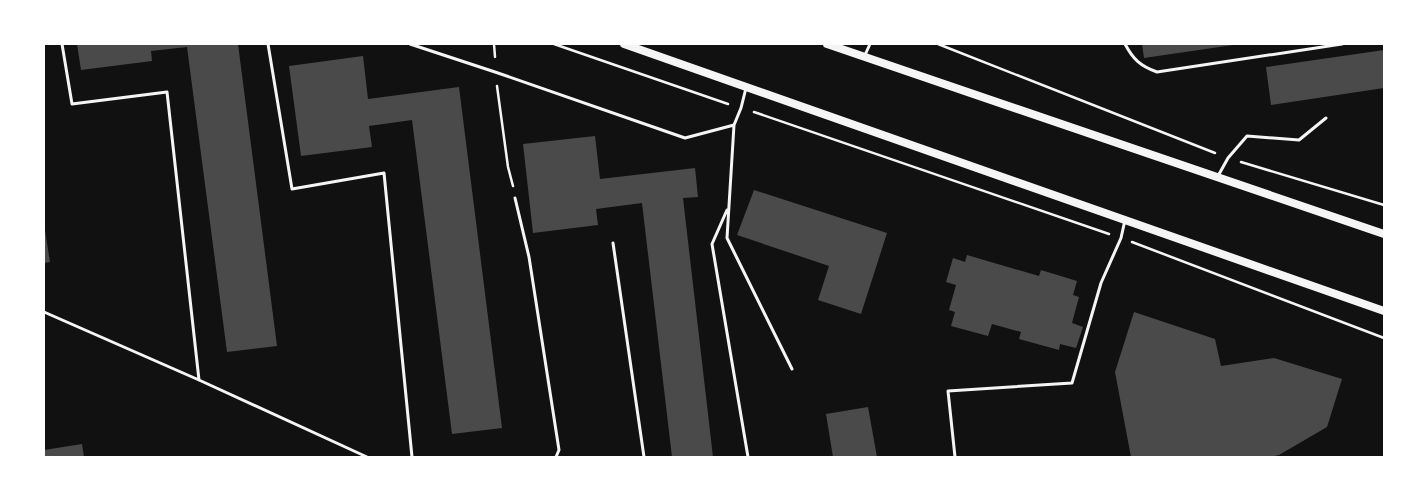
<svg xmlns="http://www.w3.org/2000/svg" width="1428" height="501" font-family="'Noto Sans',sans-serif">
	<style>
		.building { fill: #4a4a4a }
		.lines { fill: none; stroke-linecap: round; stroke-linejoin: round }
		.path { stroke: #f5f5f5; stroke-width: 2.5 }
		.service { stroke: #f5f5f5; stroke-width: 3 }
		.secondary { stroke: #f5f5f5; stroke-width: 8 }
	</style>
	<rect width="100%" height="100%" fill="#111"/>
	<path class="building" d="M 77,44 L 238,44 L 277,346 L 227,352 L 187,47 L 151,51 L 152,61 L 81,70 Z
		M 1142,44 L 1233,44 L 1233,45 L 1144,58 Z
		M 1384,50 L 1384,88 L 1271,105 L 1266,67 Z
		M 363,56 L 368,99 L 459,87 L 502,428 L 452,434 L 412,120 L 369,126 L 372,147 L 301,156 L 289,66 Z
		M 595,136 L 600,179 L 695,168 L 698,197 L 683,198 L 713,457 L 672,457 L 642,203 L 596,209 L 598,225 L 533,233 L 523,144 Z
		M 754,190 L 887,233 L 861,314 L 818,300 L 829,266 L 737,235 Z
		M 44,224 L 50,262 L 44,263 Z
		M 967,255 L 1039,276 L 1041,270 L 1077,281 L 1073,295 L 1079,297 L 1072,323 L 1083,327 L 1076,348 L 1060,344 L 1059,350 L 1019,339 L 1021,332 L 992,324 L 988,336 L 951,326 L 955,312 L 949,310 L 956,285 L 946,282 L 953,258 L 965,262 Z
		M 1134,312 L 1215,339 L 1221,366 L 1274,358 L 1342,379 L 1327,427 L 1279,455 L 1270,457 L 1131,457 L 1115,372 Z
		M 868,407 L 877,457 L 833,457 L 826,414 Z
		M 82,444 L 84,457 L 44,457 L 44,450 Z"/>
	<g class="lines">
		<path class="path" d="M 494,44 L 495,57
			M 554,44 L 728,104
			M 938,44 L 1215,153
			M 497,86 L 508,167 L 513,186
			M 754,112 L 1109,234
			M 1241,162 L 1384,205
			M 1132,242 L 1384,338"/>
		<path class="service" d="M 62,44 L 72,104 L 167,92 L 199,380
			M 268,44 L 292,189 L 384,173 L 412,457
			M 410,44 L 495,72 L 685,138 L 734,125 L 741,108 L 746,88
			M 1125,44 C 1133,59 1140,66 1157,72 L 1342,44
			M 865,55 L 870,44
			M 734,125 L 727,238 L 792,369
			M 1218,176 L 1228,158 L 1247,136 L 1299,140 L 1326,118
			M 515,198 L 529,257 L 559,450 L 556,457
			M 727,210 L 712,244 L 748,457
			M 613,243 L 644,457
			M 44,312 L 199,380 L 367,457
			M 955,457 L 948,391 L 1072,383 L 1101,283 L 1121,238 L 1125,220"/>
		<path class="secondary" d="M 624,44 L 1384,311
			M 827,44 L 1384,234"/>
	</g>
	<rect width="1428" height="501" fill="none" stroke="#ffffff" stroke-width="90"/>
</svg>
